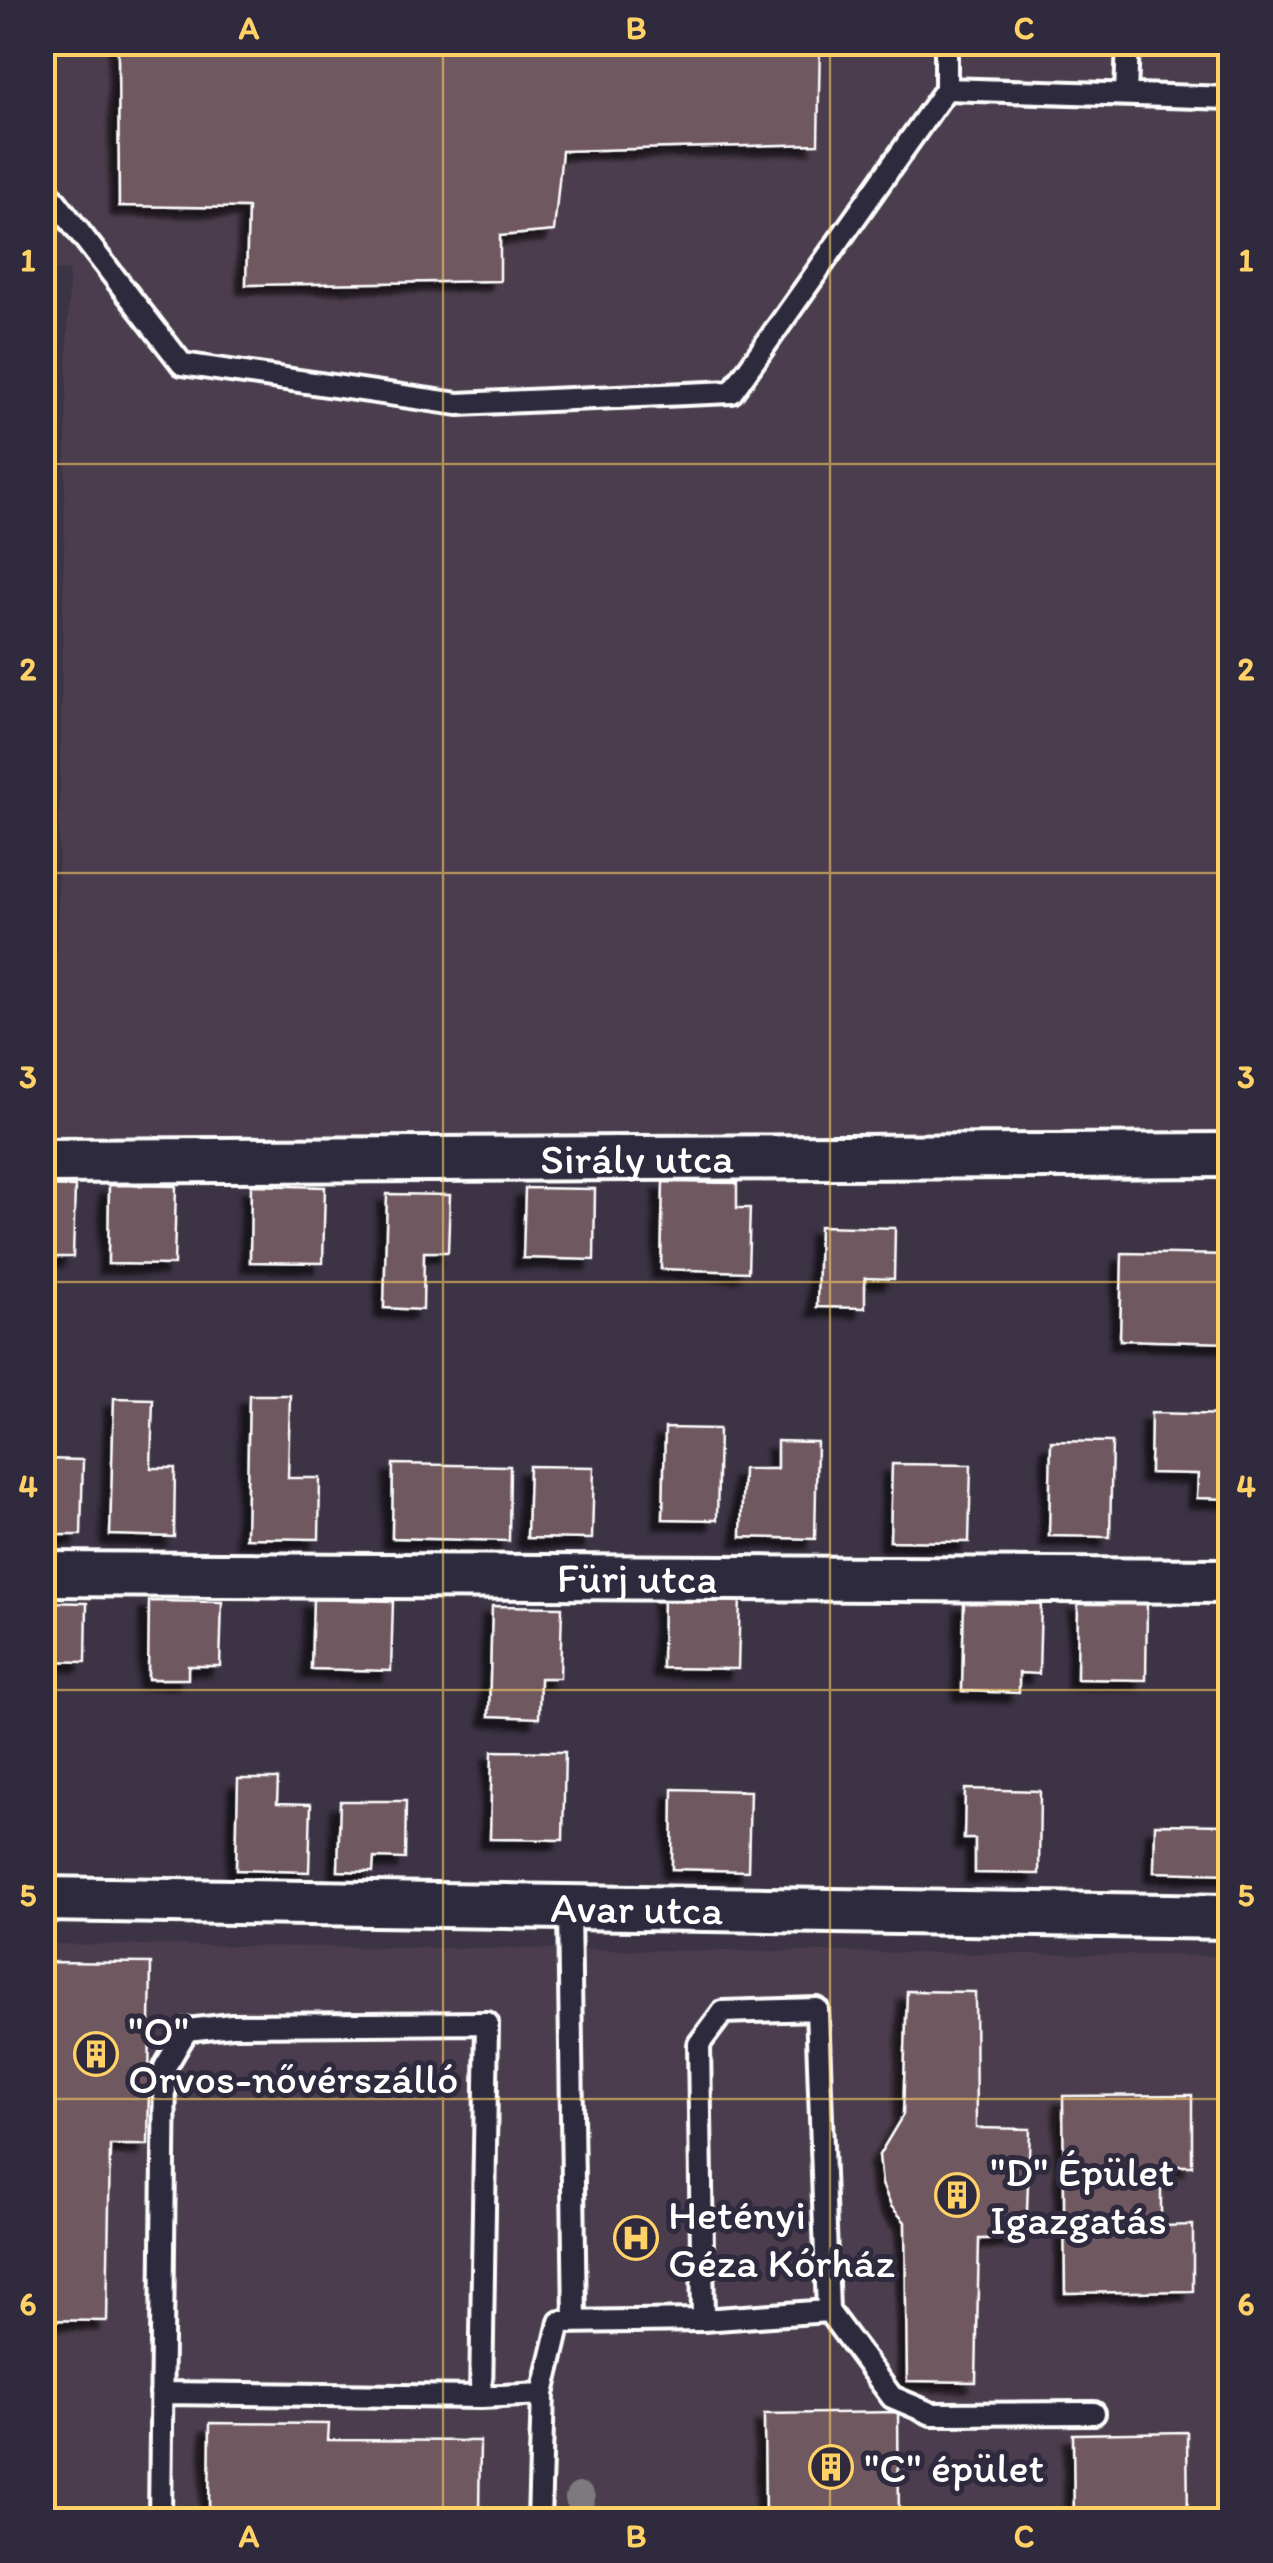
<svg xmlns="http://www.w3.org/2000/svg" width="1273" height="2563" font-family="Itim,sans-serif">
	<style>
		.built { fill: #4c3e4d }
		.building { fill: #705861; stroke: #fff; stroke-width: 2.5; filter: url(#shadow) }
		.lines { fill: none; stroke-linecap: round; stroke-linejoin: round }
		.service-casing { stroke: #fff; stroke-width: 28 }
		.minor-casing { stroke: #fff; stroke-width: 50 }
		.service { stroke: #2f2a3d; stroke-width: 20 }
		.minor { stroke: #2f2a3d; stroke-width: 42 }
		.tree { fill: #7d7a7e }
		.grid { fill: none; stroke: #ffd166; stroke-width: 2.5; stroke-opacity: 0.55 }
		.labels { text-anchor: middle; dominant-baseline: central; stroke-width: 10; stroke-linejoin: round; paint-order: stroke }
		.street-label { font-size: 42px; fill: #fff; stroke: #2f2a3d }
		.poi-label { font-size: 42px; fill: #fff; stroke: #2f2a3d; text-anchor: start }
		.neatline { fill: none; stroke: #ffd166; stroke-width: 4 }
		.grid-label { font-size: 32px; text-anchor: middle; font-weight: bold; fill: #ffd166 }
	</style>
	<defs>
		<filter id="shadow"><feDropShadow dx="-9" dy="9" stdDeviation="2.5" flood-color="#0009"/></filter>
	</defs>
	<rect width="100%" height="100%" fill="#3c3344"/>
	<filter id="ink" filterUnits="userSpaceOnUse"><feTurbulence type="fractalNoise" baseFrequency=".01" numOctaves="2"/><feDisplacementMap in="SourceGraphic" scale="20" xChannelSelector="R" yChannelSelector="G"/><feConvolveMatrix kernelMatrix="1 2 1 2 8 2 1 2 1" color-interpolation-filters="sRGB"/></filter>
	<g filter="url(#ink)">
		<path class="built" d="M 42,43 L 1230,43 L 1230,1144 L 53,1170 L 69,270 L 43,272 Z
			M 42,1944 L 1230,1956 L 1230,2520 L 43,2520 Z"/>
		<path class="building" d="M 118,42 L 820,42 L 818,144 L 562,151 L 554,231 L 500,236 L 500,281 L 246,285 L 248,208 L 119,206 Z
			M 663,1182 L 737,1183 L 737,1208 L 750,1208 L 748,1272 L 661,1269 Z
			M 109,1185 L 176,1186 L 174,1265 L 108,1264 Z
			M 251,1185 L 325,1187 L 323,1263 L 250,1262 Z
			M 42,1186 L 75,1187 L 73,1257 L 42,1257 Z
			M 525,1188 L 595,1189 L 594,1260 L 523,1258 Z
			M 387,1194 L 450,1195 L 448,1252 L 424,1252 L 423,1310 L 384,1308 Z
			M 819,1226 L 895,1228 L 894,1279 L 865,1278 L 865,1308 L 817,1307 Z
			M 1122,1253 L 1230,1255 L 1230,1343 L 1120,1340 Z
			M 249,1395 L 290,1395 L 288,1478 L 320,1478 L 319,1539 L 246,1538 Z
			M 114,1398 L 153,1399 L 151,1468 L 175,1468 L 174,1537 L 110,1535 Z
			M 1151,1413 L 1230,1415 L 1230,1499 L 1197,1498 L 1198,1474 L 1150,1473 Z
			M 665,1428 L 719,1429 L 717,1520 L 663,1519 Z
			M 777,1441 L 817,1442 L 815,1539 L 741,1537 L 743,1469 L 777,1469 Z
			M 1051,1441 L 1112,1442 L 1110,1537 L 1049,1536 Z
			M 42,1459 L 83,1460 L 81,1535 L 42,1535 Z
			M 393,1464 L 510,1466 L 509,1541 L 392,1538 Z
			M 892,1464 L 971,1465 L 969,1542 L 890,1541 Z
			M 529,1466 L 594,1467 L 592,1539 L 527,1538 Z
			M 663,1595 L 740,1596 L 738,1669 L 662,1668 Z
			M 313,1599 L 393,1601 L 391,1671 L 311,1669 Z
			M 149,1601 L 222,1602 L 220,1666 L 188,1666 L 188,1679 L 148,1679 Z
			M 964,1601 L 1041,1602 L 1039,1674 L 1019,1673 L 1019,1693 L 962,1691 Z
			M 42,1602 L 87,1603 L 86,1662 L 42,1661 Z
			M 1078,1602 L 1147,1603 L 1146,1680 L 1077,1679 Z
			M 492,1606 L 562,1607 L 560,1678 L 540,1678 L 539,1718 L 489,1716 Z
			M 42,1740 L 50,1741 L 48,1813 L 42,1812 Z
			M 492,1751 L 565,1752 L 563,1840 L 490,1839 Z
			M 238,1779 L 278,1779 L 277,1803 L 311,1804 L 309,1872 L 236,1870 Z
			M 673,1789 L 750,1791 L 748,1871 L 672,1869 Z
			M 965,1789 L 1040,1791 L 1039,1874 L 975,1873 L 975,1839 L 964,1839 Z
			M 340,1801 L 406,1801 L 405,1859 L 374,1858 L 373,1872 L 338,1871 Z
			M 1155,1824 L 1230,1825 L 1230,1874 L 1154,1872 Z
			M 42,1962 L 151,1963 L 148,2145 L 110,2145 L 107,2321 L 42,2320 Z
			M 907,1991 L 975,1992 L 976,2128 L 1030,2129 L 1026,2238 L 979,2239 L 976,2382 L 907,2381 L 905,2222 L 891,2206 L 882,2184 L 879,2155 L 903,2115 Z
			M 1192,2095 L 1192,2166 L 1161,2166 L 1161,2226 L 1193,2225 L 1193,2291 L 1065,2293 L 1063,2096 Z
			M 898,2412 L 899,2520 L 765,2520 L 764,2414 Z
			M 210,2423 L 329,2424 L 328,2440 L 480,2441 L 479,2515 L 209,2514 Z
			M 1187,2432 L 1188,2520 L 1074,2520 L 1073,2434 Z"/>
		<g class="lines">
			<g class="service-casing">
				<path id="service" d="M 946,89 L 1230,98
					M 1126,94 L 1128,42
					M 42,184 L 182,364 L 458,404 L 732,392 L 946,89 L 946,42
					M 569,1909 L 575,2321
					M 703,2320 L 828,2311
					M 543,2394 L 560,2322 L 703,2320 L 699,2044 L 723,2012 L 817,2009 L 828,2311 L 892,2397 L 932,2414 L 1094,2413
					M 481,2397 L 543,2394 L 539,2520
					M 160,2520 L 165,2067 L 187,2030 L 232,2025 L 487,2023 L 481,2397 L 161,2393"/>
			</g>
			<g class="minor-casing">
				<g id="minor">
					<path id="s1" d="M 42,1161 L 1230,1155"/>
					<path id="s2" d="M 42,1574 L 1230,1581"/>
					<path id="s3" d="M 42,1899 L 1230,1917"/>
				</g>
			</g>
			<use href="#service" class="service"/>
			<use href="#minor" class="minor"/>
		</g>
		<circle class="tree" cx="580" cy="2498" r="15"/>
	</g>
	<path class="grid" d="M 443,42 L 443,2520M 830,42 L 830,2520M 42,464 L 1230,464M 42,873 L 1230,873M 42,1282 L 1230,1282M 42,1690 L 1230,1690M 42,2099 L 1230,2099"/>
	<defs>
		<g id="building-ring" transform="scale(2.25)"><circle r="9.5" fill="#2f2a3d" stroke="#ffd166" stroke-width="1.5"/><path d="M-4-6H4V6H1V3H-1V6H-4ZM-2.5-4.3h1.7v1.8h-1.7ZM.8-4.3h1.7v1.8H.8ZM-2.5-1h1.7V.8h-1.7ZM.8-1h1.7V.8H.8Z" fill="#ffd166"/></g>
		<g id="hospital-ring" transform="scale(2.25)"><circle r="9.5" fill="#2f2a3d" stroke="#ffd166" stroke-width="1.5"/><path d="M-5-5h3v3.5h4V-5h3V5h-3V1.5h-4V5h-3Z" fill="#ffd166"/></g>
	</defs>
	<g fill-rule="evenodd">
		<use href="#building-ring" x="96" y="2054"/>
		<use href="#building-ring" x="957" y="2195"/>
		<use href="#hospital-ring" x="636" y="2238"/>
		<use href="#building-ring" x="831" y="2467"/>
	</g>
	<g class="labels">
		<g class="street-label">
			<text stroke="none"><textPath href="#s1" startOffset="595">Sirály utca</textPath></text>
			<text stroke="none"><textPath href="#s2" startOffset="595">Fürj utca</textPath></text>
			<text stroke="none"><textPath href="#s3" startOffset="595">Avar utca</textPath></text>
		</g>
		<g class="poi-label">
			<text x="128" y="2030">"O"<tspan x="128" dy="48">Orvos-nővérszálló</tspan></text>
			<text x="990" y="2171">"D" Épület<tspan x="990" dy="48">Igazgatás</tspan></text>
			<text x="668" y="2214">Hetényi<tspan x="668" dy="48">Géza Kórház</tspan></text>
			<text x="864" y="2467">"C" épület</text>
		</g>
	</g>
	<rect width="1273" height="2563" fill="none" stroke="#2f2a3d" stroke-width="110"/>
	<rect x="55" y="55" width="1163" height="2453" class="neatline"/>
	<g class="grid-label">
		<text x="249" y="39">A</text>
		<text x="636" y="39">B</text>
		<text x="1024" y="39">C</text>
		<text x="28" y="271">1</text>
		<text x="1246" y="271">1</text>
		<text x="28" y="680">2</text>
		<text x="1246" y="680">2</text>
		<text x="28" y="1088">3</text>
		<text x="1246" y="1088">3</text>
		<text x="28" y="1497">4</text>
		<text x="1246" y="1497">4</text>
		<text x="28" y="1906">5</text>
		<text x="1246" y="1906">5</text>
		<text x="28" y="2315">6</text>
		<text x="1246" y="2315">6</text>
		<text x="249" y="2547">A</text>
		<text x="636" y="2547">B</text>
		<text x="1024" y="2547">C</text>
	</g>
</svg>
